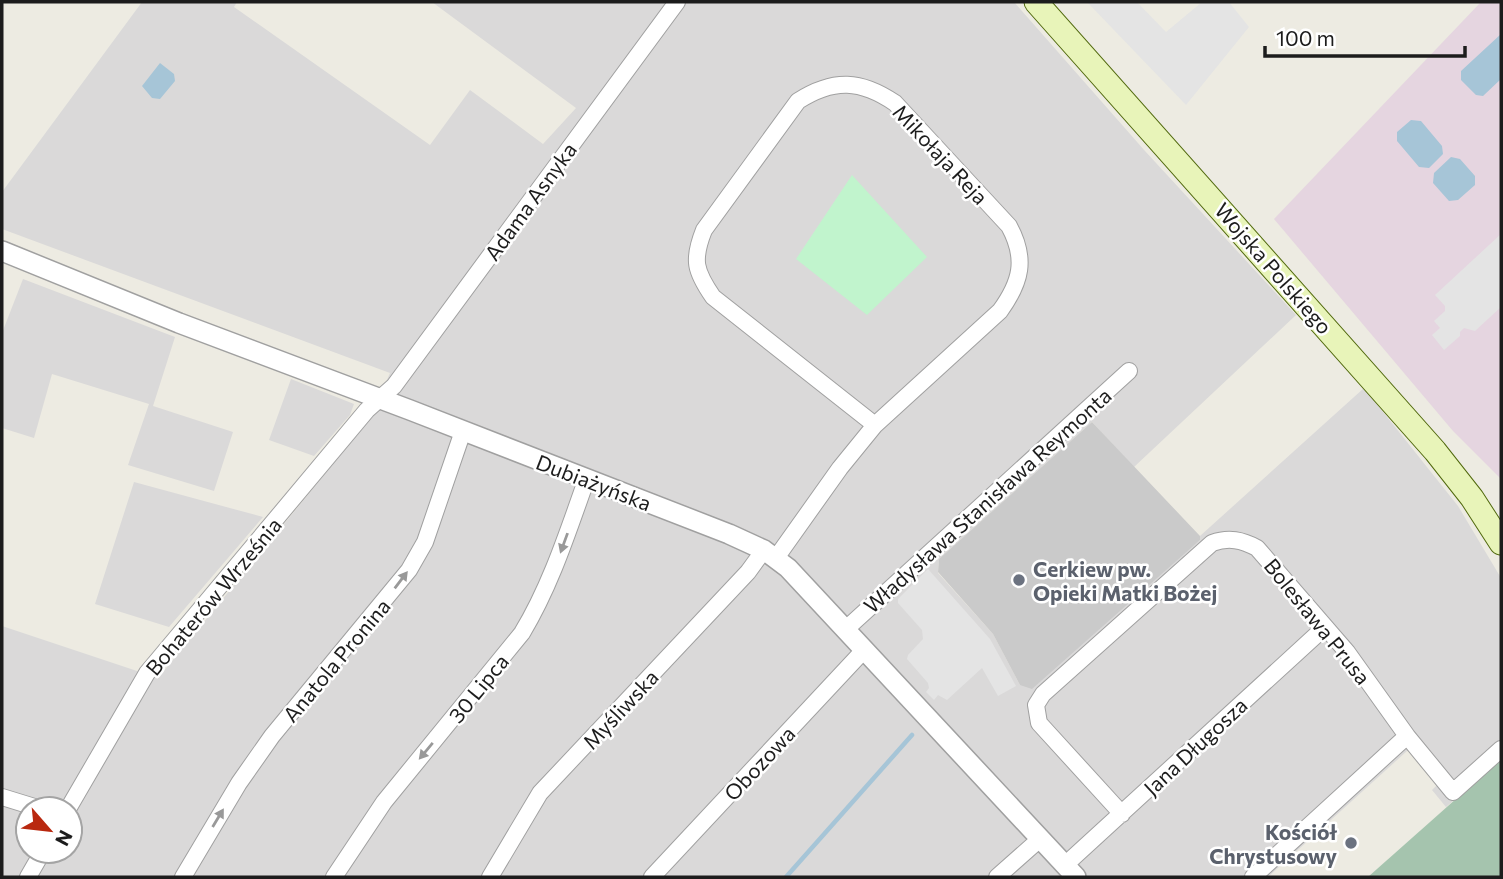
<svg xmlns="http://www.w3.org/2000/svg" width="1503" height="879" font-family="Commissioner,sans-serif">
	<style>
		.residential { fill: #dad9d9; fill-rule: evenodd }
		.industrial { fill: #e5d5e0 }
		.religious { fill: #cacaca }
		.cemetery { fill: #a5c4ae }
		.park { fill: #c1f4cd }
		.parking { fill: #e4e4e4 }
		.water { fill: #a6c5d7 }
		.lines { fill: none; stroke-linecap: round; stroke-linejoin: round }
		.stream { stroke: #a6c5d7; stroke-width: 4.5 }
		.minor-casing { stroke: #a0a0a0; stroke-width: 18 }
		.tertiary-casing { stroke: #a0a0a0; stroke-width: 22 }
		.secondary-casing { stroke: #51690d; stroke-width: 25 }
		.minor { stroke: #fff; stroke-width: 16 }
		.tertiary { stroke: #fff; stroke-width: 19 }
		.secondary { stroke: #e8f4b9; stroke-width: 23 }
		.oneway { fill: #999 }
		.worship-dot { fill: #6b7280; stroke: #fff; stroke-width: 2.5 }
		.labels { text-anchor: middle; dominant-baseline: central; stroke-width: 5; stroke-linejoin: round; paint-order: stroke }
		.street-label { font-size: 21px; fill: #1c1c1c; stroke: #fff }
		.worship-label { font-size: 21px; font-weight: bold; fill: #5b616d; stroke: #fff; text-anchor: start }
	</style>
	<rect width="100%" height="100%" fill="#edebe2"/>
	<path class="residential" d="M 142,2 L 237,2 L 234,7 L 430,145 L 470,90 L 543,144 L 576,108 L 432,2 L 1014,2 L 1145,151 L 1296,315 L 1134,467 L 1092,422 L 939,559 L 938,573 L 993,634 L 1020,685 L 1200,540 L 1200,536 L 1364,388 L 1458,506 L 1501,578 L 1501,759 L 1446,807 L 1432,790 L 1438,784 L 1414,752 L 1407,751 L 1268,877 L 2,877 L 2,626 L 158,678 L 370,419 L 390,373 L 2,229 L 2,192 ZM 28,809 L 70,809 L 70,851 L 28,851 Z
		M 23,279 L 175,337 L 153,406 L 233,432 L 214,491 L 128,465 L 149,404 L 52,374 L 34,438 L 2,428 L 2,333 Z
		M 291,379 L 354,404 L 350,415 L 314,456 L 269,440 Z
		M 134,482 L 263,517 L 169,627 L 95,604 Z"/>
	<path class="industrial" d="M 1481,2 L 1501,2 L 1501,479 L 1453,431 L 1274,219 Z"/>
	<path class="religious" d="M 1092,422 L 1200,536 L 1200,540 L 1032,689 L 1020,685 L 993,634 L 938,572 L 939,559 Z"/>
	<path class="cemetery" d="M 1501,759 L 1501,877 L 1368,877 Z"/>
	<path class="park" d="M 852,175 L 927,257 L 867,315 L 796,259 Z"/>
	<path class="parking" d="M 1087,2 L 1137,2 L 1166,32 L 1202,2 L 1229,2 L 1249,27 L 1186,105 Z
		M 1501,234 L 1501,307 L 1475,331 L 1464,328 L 1460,332 L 1460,336 L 1444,350 L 1432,335 L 1440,328 L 1434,321 L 1445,311 L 1445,306 L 1435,295 Z
		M 928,569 L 990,639 L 1016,686 L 998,696 L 982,668 L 947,700 L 938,695 L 934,700 L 926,692 L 929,688 L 928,683 L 907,659 L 908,655 L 923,639 L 922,630 L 898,603 L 898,599 Z"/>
	<path class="water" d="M 1501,34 L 1501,79 L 1483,96 L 1476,95 L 1461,80 L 1461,71 Z
		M 160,63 L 174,74 L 175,81 L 160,99 L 152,98 L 142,86 Z
		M 1411,120 L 1421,121 L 1442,146 L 1443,154 L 1429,168 L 1419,167 L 1397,141 L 1397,132 Z
		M 1451,157 L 1460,159 L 1475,176 L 1475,185 L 1458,200 L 1449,201 L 1433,183 L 1434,173 Z"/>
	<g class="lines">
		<path class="stream" d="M 786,877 L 912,735"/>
		<g class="minor-casing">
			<path id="minor" d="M 776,558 L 840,468 L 875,425 L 1000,311 C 1021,282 1027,259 1009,226 L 895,103 C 861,80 834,78 798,101 L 704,230 C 692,260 695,271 713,297 L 875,425
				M 846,629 L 1129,371
				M 2,797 L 41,809
				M 68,809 L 147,673 L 367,410 L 394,386 L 677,2
				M 1122,814 L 1039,723 L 1036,705 L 1043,694 L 1212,543 C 1229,537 1242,540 1257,548 L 1347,652 L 1407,736
				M 1065,865 L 1325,627
				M 28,877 L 43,851
				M 183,877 L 239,783 L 272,736 L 409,570 L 425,542 L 463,431
				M 334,877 L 384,802 L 522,633 C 551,585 568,531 587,478
				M 490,877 L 540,793 L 748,572 L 764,550
				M 652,877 L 865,649
				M 997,877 L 1041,838
				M 1253,877 L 1407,736 L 1453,792 L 1501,749"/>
		</g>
		<g class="tertiary-casing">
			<path id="tertiary" d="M 2,251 L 179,323 L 410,410 L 729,534 L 764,550 L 788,568 L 1076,877"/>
		</g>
		<g class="secondary-casing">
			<path id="secondary" d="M 1036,2 L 1435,451 L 1472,498 L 1501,543"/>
		</g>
		<use href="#minor" class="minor"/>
		<use href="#tertiary" class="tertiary"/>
		<use href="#secondary" class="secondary"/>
	</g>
	<defs><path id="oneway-solid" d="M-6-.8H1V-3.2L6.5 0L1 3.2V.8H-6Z" transform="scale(1.75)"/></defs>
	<g class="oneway">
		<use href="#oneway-solid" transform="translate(564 543) rotate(110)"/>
		<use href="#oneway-solid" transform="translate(401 580) rotate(-53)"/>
		<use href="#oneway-solid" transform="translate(426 751) rotate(130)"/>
		<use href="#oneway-solid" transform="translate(218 818) rotate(-59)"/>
	</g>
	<g class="worship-dot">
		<circle cx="1019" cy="580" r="7"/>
		<circle cx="1351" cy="843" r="7"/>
	</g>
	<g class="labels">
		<g class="street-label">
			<text transform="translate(941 154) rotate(47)">Mikołaja Reja</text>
			<text transform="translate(530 201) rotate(-54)">Adama Asnyka</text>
			<text transform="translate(1274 268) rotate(49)">Wojska Polskiego</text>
			<text transform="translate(594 482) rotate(21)">Dubiażyńska</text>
			<text transform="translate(987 500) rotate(-42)">Władysława Stanisława Reymonta</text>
			<text transform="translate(213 596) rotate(-50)">Bohaterów Września</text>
			<text transform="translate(1318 621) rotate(51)">Bolesława Prusa</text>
			<text transform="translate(336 660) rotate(-50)">Anatola Pronina</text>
			<text transform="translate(478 688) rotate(-51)">30 Lipca</text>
			<text transform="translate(620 709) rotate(-47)">Myśliwska</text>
			<text transform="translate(1195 746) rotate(-43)">Jana Długosza</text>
			<text transform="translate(759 763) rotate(-47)">Obozowa</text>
		</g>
		<g class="worship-label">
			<text x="1033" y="568">Cerkiew pw.<tspan x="1033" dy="24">Opieki Matki Bożej</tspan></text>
			<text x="1337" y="831" text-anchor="end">Kościół<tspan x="1337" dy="24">Chrystusowy</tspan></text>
		</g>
	</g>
	<rect width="1503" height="879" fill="none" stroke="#1c1c1c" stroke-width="7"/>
	<g transform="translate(49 830) rotate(118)"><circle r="33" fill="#ffffff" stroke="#a4a4a4" stroke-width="2"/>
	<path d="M0-5L12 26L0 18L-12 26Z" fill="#b9280f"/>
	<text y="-10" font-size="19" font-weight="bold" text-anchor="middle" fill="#1c1c1c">N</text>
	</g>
	<path d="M1265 46v10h200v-10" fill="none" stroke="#1c1c1c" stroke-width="3.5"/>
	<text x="1276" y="46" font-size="21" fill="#1c1c1c" stroke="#ffffff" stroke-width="5" paint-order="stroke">100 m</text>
</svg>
